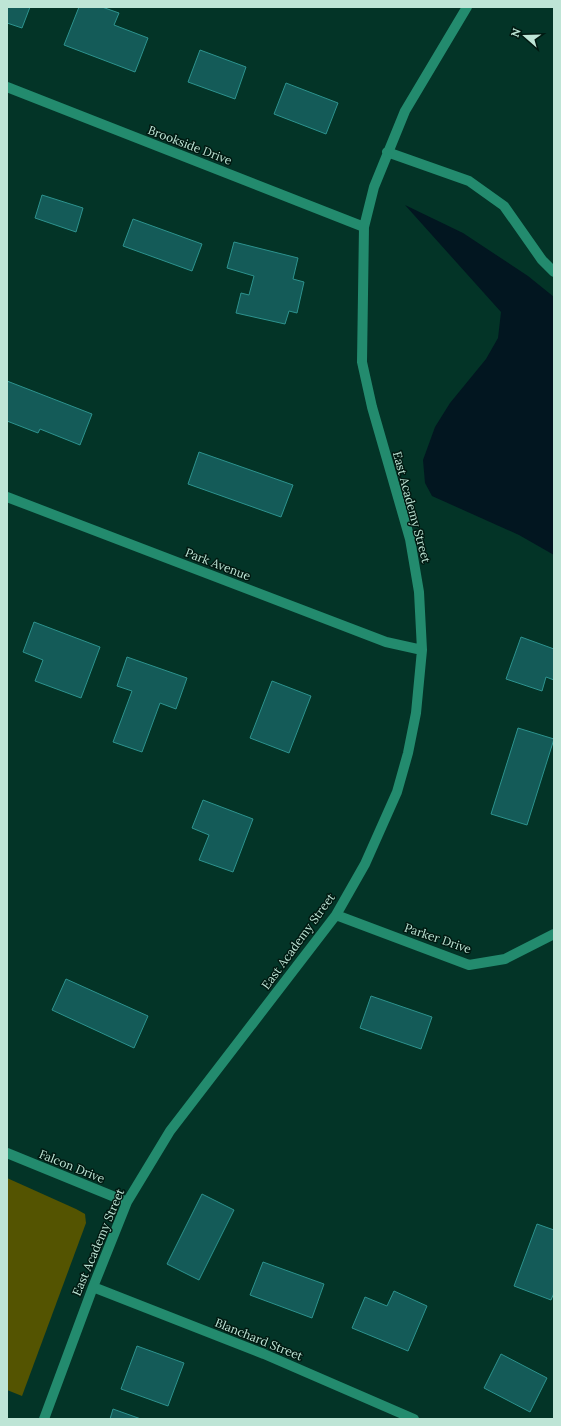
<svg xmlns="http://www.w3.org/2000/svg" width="561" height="1426" font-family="Lora,serif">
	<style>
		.green { fill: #545401 }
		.water { fill: #021620 }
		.building { fill: #145b58; stroke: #2d938e }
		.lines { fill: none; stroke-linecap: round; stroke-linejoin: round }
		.minor { stroke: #238b6e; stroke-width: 10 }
		.labels { text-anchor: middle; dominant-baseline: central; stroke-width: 3; stroke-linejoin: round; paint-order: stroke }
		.street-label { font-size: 12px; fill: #bee5d6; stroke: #011911 }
	</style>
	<rect width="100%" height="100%" fill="#033427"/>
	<path class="green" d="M 7,1178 L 76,1209 L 85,1214 L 86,1223 L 22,1396 L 7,1390 Z"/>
	<path class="water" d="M 405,205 L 463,233 L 528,276 L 554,297 L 554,555 L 519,535 L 432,496 L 425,483 L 423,460 L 435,427 L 450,403 L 486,359 L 498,338 L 501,312 Z"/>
	<path class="building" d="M 7,7 L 30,7 L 22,28 L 7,23 Z
		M 79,7 L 102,7 L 119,13 L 114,25 L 148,38 L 135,72 L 64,45 Z
		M 200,50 L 246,67 L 235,99 L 188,82 Z
		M 286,83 L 338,103 L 326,134 L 274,114 Z
		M 42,195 L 83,208 L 76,232 L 35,218 Z
		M 133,219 L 202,244 L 192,271 L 123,246 Z
		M 234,242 L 298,258 L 293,279 L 304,282 L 297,313 L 289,311 L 285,324 L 236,313 L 241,293 L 249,295 L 254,276 L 227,268 Z
		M 7,381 L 92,414 L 80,445 L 40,429 L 38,433 L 7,421 Z
		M 199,452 L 293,485 L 281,517 L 188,484 Z
		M 34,622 L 100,647 L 81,698 L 35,681 L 43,660 L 23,652 Z
		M 521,637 L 554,649 L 554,680 L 546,677 L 542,691 L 506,679 Z
		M 127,657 L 187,678 L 176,709 L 160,703 L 142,752 L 113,742 L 132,691 L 117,686 Z
		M 272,681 L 311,696 L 289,753 L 250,738 Z
		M 518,728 L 554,739 L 527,825 L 491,814 Z
		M 203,800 L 253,819 L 233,872 L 199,860 L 209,835 L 192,828 Z
		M 66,979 L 148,1016 L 134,1048 L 52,1010 Z
		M 371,996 L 432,1017 L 421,1049 L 360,1028 Z
		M 202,1194 L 234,1210 L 199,1280 L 167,1264 Z
		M 537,1224 L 554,1230 L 554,1293 L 551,1300 L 514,1286 Z
		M 263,1262 L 324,1284 L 312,1318 L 250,1295 Z
		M 394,1291 L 427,1306 L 408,1351 L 352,1328 L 365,1297 L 387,1306 Z
		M 137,1346 L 184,1363 L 168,1406 L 121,1389 Z
		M 501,1354 L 547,1378 L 530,1412 L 484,1388 Z
		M 113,1409 L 141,1419 L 110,1419 Z"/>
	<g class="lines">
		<path class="minor" d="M 7,87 L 364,227
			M 387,152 L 469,181 L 504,206 L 542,260 L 554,272
			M 7,497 L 386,642 L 422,650
			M 336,915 L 469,965 L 505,959 L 554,934
			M 7,1153 L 127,1202
			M 93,1287 L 264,1354 L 414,1419
			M 44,1419 L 93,1287 L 127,1202 L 170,1131 L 336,915 L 365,864 L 397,792 L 408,753 L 416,713 L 422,650 L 419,592 L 410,539 L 372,407 L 362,362 L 364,227 L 374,187 L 405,111 L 467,7"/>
	</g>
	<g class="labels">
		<g class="street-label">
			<text transform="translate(190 145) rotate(21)">Brookside Drive</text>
			<text transform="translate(412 507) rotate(75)">East Academy Street</text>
			<text transform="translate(218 564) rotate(21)">Park Avenue</text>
			<text transform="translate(438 938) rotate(19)">Parker Drive</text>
			<text transform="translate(298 941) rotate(-54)">East Academy Street</text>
			<text transform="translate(72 1166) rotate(22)">Falcon Drive</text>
			<text transform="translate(98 1242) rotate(-67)">East Academy Street</text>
			<text transform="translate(259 1339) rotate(22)">Blanchard Street</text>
		</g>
	</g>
	<rect width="561" height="1426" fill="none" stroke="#bee5d6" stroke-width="16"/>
	<g transform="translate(525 36) rotate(290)" stroke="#011911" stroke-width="3" paint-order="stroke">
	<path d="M0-3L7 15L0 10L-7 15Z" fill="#bee5d6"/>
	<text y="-6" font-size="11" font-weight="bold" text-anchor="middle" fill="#bee5d6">N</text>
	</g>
</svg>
